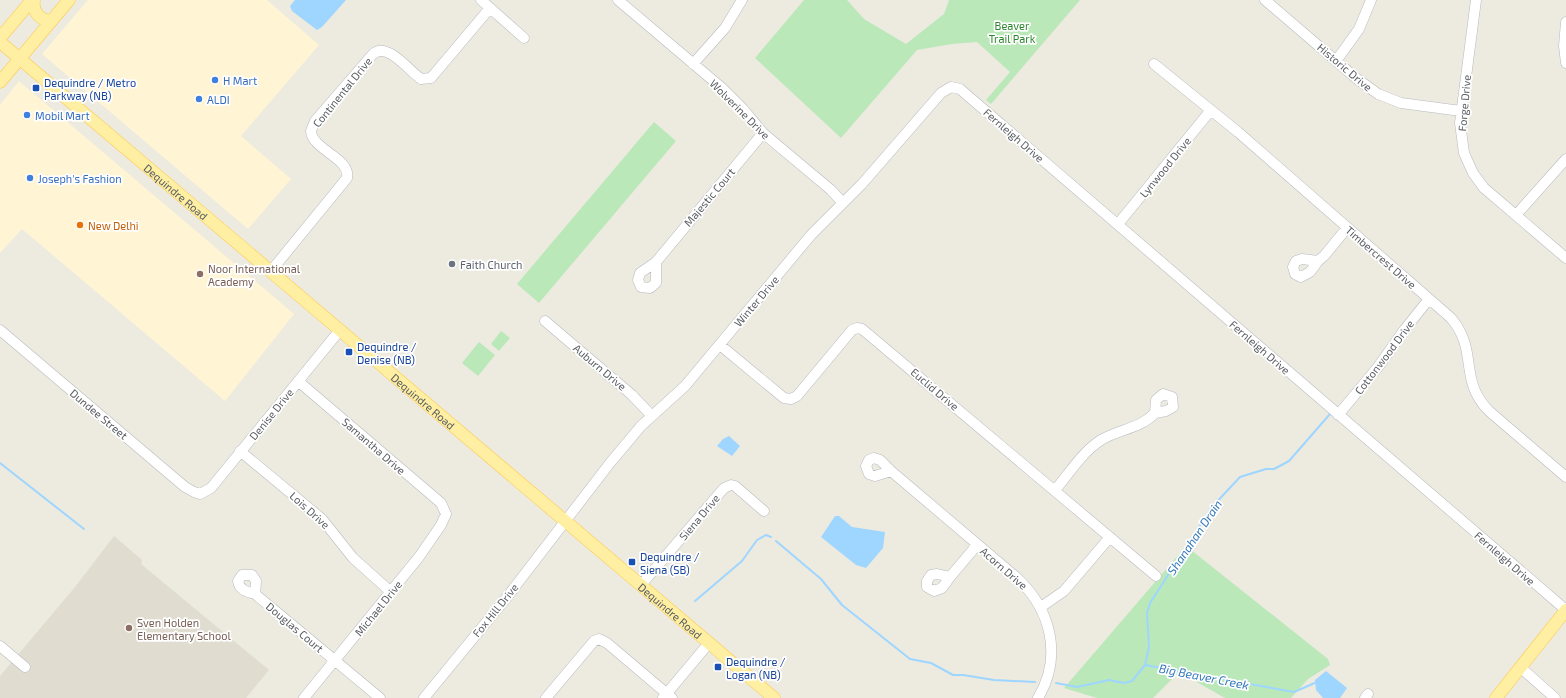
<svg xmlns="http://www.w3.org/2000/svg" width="1566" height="698" font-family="'Exo 2',sans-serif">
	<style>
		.commercial { fill: #fff4d3 }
		.education { fill: #e0dcd0 }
		.green { fill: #bae8b9 }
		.water { fill: #9ed6ff }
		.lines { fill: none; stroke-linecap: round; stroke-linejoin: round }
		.stream { stroke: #9ed6ff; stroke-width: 2 }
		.minor-casing { stroke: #b6b9be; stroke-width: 11 }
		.major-casing { stroke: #fec848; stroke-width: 13 }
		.minor { stroke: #fff; stroke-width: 10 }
		.major { stroke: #ffefa3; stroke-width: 12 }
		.shop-dot { fill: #3f7fe0; stroke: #fff; stroke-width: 1.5 }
		.transit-dot { fill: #1a4fb4; stroke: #fff; stroke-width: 1.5 }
		.food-dot { fill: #e8710a; stroke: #fff; stroke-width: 1.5 }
		.worship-dot { fill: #6b7280; stroke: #fff; stroke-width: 1.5 }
		.education-dot { fill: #8d6e63; stroke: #fff; stroke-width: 1.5 }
		.labels { text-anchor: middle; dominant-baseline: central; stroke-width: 3.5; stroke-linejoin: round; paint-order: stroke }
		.park-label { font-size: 11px; fill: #2d862f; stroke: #fff }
		.street-label { font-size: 11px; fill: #595d62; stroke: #fff }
		.shop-label { font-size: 11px; fill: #366cbe; stroke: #fff; text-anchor: start }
		.transit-label { font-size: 11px; fill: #164399; stroke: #fff; text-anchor: start }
		.food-label { font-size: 11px; fill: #c56008; stroke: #fff; text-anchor: start }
		.worship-label { font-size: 11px; fill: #5b616d; stroke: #fff; text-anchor: start }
		.education-label { font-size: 11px; fill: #785e54; stroke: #fff; text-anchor: start }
		.water-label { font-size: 12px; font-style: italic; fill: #3277ba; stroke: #fff }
	</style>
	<rect width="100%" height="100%" fill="#edeae0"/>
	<path class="commercial" d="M 88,0 L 267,0 L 319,45 L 241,136 L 291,179 L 248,229 L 42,54 Z
		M 19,81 L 294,314 L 225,401 L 22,229 L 0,253 L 0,105 Z"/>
	<path class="education" d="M 114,536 L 142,560 L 141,564 L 269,670 L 246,698 L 0,698 L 0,676 L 75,587 Z"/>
	<path class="green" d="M 804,0 L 847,0 L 864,19 L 906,44 L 944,14 L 949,0 L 1080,0 L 991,104 L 986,100 L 1010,72 L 977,42 L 952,44 L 917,50 L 841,138 L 755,58 Z
		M 654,122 L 676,141 L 539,303 L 517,284 Z
		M 501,331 L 510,338 L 499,351 L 491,344 Z
		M 479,342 L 495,355 L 478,376 L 462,363 Z
		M 1186,546 L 1328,659 L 1330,665 L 1308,679 L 1291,698 L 1225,698 L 1179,672 L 1153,698 L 1097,698 L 1064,688 Z"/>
	<path class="water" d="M 295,0 L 346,0 L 322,27 L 317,30 L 292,11 L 290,6 Z
		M 729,436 L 740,446 L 732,456 L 717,446 L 723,439 Z
		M 835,516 L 839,516 L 852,527 L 885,532 L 883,548 L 866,568 L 856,565 L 821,537 Z
		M 1326,671 L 1347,688 L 1340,698 L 1323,698 L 1316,690 L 1315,680 Z"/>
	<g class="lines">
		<path class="stream" d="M 0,463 L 84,529
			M 776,541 L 821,579 L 842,605 L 910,659 L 931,663 L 953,675 L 963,675 L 994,680 L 1035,682
			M 695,601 L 742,561 L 757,540 L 766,535 L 771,537
			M 1145,665 L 1294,692 L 1317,682
			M 1056,683 L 1077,687 L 1109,680 L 1124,683 L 1132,681 L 1145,665 L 1149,647 L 1147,613 L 1150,603 L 1212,507 L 1240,477 L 1266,469 L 1274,469 L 1289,461 L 1330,414"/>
		<g class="minor-casing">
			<path id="minor" d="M 481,0 L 524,38
				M 618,0 L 722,88 L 743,109 L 763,133 L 831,190 L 843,203
				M 1265,0 L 1356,78 L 1378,94 L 1401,103 L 1461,111
				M 1476,0 L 1460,123 L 1464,153 L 1473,173 L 1484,188 L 1566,258
				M 1566,22 L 1564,46 L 1566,63
				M 1336,61 L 1359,29 L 1371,0
				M 693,64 L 725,28 L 742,0
				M 1154,64 L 1238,132 L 1451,318 C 1479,351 1458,380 1489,411 L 1566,477
				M 1516,215 L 1566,159
				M 1118,224 L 1211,110
				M 1302,259 L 1318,261 L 1310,272 L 1301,277 L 1295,274 L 1293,267 L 1296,261 Z
				M 1318,261 L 1324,256 L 1347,228
				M 656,262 L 656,283 L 650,288 L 641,287 L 638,280 L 640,273 L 656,262 L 763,133
				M 271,271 L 347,178 C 351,158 312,150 311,131 L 315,121 L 373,54 C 387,41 409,71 421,79 L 431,78 L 490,8
				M 545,321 L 632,395 L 652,416
				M 0,330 L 185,487 L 194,492 L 200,494 L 211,488 L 340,330
				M 720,345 L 784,398 L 791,399 L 797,396 L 852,330 L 857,328 L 862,329 L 1156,576
				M 298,381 L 441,503 L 446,514 L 441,525 L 419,557 L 304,698
				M 1163,394 L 1172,397 L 1173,407 L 1166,411 L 1155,413 L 1156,400 Z
				M 1338,415 L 1378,367 L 1405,329 L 1429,299
				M 240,451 L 322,519 L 353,558 L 391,592
				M 874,458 L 880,460 L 891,471 L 875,476 L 869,474 L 866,466 L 869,460 Z
				M 891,471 L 1016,577 C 1051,609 1063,656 1038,698
				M 1055,490 C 1069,474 1082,452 1101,440 C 1119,429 1140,429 1155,413
				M 937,574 L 950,577 L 942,588 L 934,591 L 927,587 L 927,581 L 931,575 Z
				M 950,577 L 977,545
				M 641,585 L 724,488 L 731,485 L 735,486 L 764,511
				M 255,594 C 247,592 239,590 238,581 L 242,575 L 252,575 L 256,581 L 255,594 L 380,698
				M 1041,607 L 1064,591 L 1110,537
				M 0,646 L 25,667
				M 1520,667 L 1555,698
				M 424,698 L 507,597 L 610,463 L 641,426 L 685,386 L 811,235 L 862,184 L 941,93 L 951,87 L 960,89 L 1566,610
				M 546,698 L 594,641 L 599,639 L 607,643 L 672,698
				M 663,698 L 709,643
				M 1365,698 L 1368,694"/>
		</g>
		<g class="major-casing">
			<g id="major">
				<path d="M 34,0 C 32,12 40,20 51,21"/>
				<path d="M 0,38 L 32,0"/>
				<path id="s1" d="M 0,42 L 774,698"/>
				<path d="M 0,82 L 69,0"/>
				<path d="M 1496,698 L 1566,610"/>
			</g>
		</g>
		<use href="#minor" class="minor"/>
		<use href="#major" class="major"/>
	</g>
	<g class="shop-dot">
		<circle cx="215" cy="80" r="4"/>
		<circle cx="199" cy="99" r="4"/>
		<circle cx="27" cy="115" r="4"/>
		<circle cx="30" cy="178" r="4"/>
	</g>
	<g class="transit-dot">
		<rect x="32" y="84" width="8" height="8" rx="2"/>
		<rect x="345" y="348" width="8" height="8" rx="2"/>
		<rect x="628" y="558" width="8" height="8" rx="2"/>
		<rect x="714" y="663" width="8" height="8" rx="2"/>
	</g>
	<circle class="food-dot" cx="80" cy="225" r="4"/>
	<circle class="worship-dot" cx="452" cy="264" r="4"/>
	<g class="education-dot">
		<circle cx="200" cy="274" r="4"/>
		<circle cx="129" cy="628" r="4"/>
	</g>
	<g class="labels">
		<g class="park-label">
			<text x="1012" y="25">Beaver<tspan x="1012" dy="13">Trail Park</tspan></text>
		</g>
		<g class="street-label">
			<text transform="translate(1345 67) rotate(40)">Historic Drive</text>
			<text transform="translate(342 92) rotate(-51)">Continental Drive</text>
			<text transform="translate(1464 103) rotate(-85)">Forge Drive</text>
			<text transform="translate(740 109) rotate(45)">Wolverine Drive</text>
			<text transform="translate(1014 135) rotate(41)">Fernleigh Drive</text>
			<text transform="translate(1165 167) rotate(-51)">Lynwood Drive</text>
			<text stroke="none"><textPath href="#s1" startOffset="231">Dequindre Road</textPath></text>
			<text transform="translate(709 197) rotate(-50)">Majestic Court</text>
			<text transform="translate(1381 257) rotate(41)">Timbercrest Drive</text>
			<text transform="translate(756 301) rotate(-50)">Winter Drive</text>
			<text transform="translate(1260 347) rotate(41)">Fernleigh Drive</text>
			<text transform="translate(1384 357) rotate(-53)">Cottonwood Drive</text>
			<text transform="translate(600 367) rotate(40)">Auburn Drive</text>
			<text transform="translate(935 389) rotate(40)">Euclid Drive</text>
			<text stroke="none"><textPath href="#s1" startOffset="555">Dequindre Road</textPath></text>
			<text transform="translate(99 414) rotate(40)">Dundee Street</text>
			<text transform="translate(271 414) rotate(-51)">Denise Drive</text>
			<text transform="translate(374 446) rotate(41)">Samantha Drive</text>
			<text transform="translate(310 510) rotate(42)">Lois Drive</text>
			<text transform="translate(699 517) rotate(-50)">Siena Drive</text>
			<text transform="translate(1505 558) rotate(41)">Fernleigh Drive</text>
			<text transform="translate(1004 568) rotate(41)">Acorn Drive</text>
			<text transform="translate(378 608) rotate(-51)">Michael Drive</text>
			<text transform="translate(495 610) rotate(-51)">Fox Hill Drive</text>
			<text stroke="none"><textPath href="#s1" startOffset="879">Dequindre Road</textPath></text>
			<text transform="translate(295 627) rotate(40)">Douglas Court</text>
		</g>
		<g class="shop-label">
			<text x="223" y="80">H Mart</text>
			<text x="207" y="99">ALDI</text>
			<text x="35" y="115">Mobil Mart</text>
			<text x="38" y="178">Joseph's Fashion</text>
		</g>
		<g class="transit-label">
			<text x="44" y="82">Dequindre / Metro<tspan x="44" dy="13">Parkway (NB)</tspan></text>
			<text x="357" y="346">Dequindre /<tspan x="357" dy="13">Denise (NB)</tspan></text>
			<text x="640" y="556">Dequindre /<tspan x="640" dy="13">Siena (SB)</tspan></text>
			<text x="726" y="661">Dequindre /<tspan x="726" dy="13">Logan (NB)</tspan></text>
		</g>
		<g class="food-label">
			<text x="88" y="225">New Delhi</text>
		</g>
		<g class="worship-label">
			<text x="460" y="264">Faith Church</text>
		</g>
		<g class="education-label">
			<text x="208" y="268">Noor International<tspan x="208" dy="13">Academy</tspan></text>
			<text x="137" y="622">Sven Holden<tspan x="137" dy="13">Elementary School</tspan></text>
		</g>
		<g class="water-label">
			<text transform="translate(1194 537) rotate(-56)">Shanahan Drain</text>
			<text transform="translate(1204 676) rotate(11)">Big Beaver Creek</text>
		</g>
	</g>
</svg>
